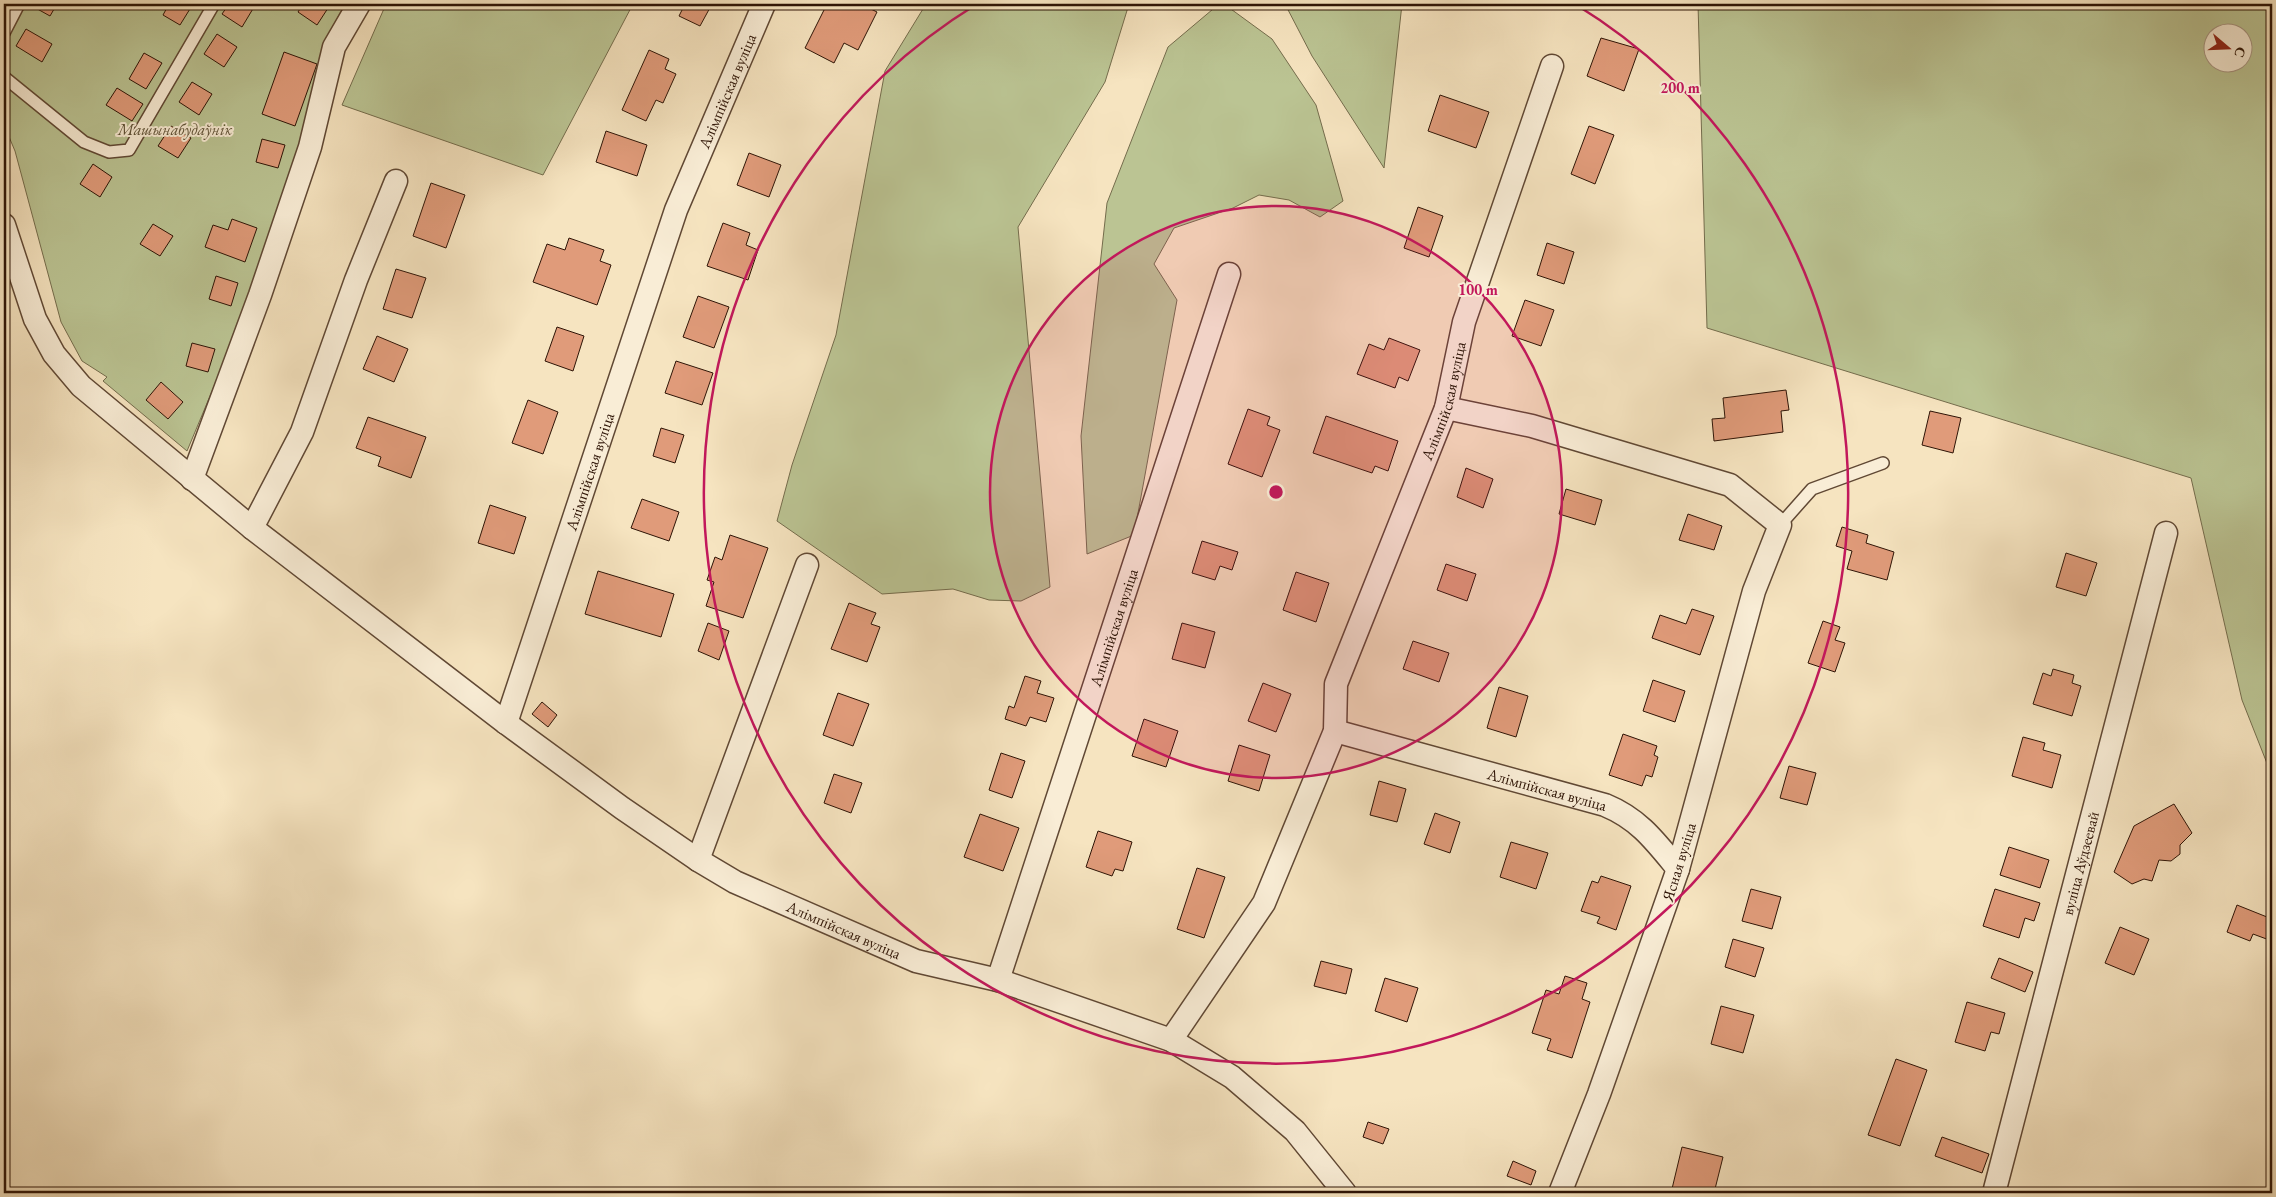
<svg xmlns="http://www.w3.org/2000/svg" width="2276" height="1197" font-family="'EB Garamond',serif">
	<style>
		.green { fill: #bbc493; stroke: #746c4c; fill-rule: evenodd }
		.building { fill: #e09b7a; stroke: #2e1406 }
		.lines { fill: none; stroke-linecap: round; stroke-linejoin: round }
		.lane-casing { stroke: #604834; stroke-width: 14 }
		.street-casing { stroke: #604834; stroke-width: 25 }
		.lane { stroke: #f9edd6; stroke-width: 11 }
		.street { stroke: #f9edd6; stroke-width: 22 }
		.ring { fill: none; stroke: #c2185b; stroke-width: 2.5 }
		.labels { text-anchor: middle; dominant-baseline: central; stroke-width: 4; stroke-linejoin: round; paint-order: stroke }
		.street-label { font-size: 16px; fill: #2e1406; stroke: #f9edd6 }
		.park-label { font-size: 16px; font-style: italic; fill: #5f5237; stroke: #f9edd6 }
		.centre { fill: #c2185b; stroke: #f9edd6; stroke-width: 2.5 }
		.ring-label { font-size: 15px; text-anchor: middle; font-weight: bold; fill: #c2185b; stroke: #f9edd6; stroke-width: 4; stroke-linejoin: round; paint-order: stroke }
	</style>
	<rect width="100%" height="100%" fill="#f6e4c0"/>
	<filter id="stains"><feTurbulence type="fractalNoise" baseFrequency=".004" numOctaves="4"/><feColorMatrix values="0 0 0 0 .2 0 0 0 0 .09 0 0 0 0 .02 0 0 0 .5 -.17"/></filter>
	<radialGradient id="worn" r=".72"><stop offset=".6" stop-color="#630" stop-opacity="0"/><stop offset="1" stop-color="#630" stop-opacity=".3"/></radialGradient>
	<path class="green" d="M 4,4 L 345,4 L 326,39 L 301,139 L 231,346 L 187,451 L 103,381 L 107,377 L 82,361 L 61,322 L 15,151 L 4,125 Z
		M 386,4 L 633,4 L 543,175 L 342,105 Z
		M 926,4 L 1129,4 L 1105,82 L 1018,227 L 1050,587 L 1021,601 L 989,600 L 953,589 L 882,594 L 777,521 L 792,465 L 836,335 L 885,71 Z
		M 1219,4 L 1224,4 L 1272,39 L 1316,105 L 1343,201 L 1320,217 L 1289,200 L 1259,195 L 1233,208 L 1174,228 L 1154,264 L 1177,300 L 1134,535 L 1087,554 L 1081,436 L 1107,203 L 1168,47 Z
		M 1285,4 L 1402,4 L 1384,168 L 1312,56 Z
		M 1698,4 L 2272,4 L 2272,776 L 2242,700 L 2191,478 L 1707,328 ZM 2244,32 L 2244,62 L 2214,62 L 2214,32 Z"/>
	<path class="building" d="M 34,4 L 57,4 L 50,16 L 32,6 Z
		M 169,4 L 193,4 L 180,25 L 163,15 Z
		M 229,4 L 250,4 L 254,7 L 242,27 L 222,14 Z
		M 303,4 L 329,4 L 330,5 L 317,25 L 298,12 Z
		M 685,4 L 712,4 L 700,26 L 679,16 Z
		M 827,4 L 861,4 L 877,12 L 858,50 L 844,43 L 834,63 L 805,48 Z
		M 26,29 L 52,44 L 42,62 L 16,46 Z
		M 217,34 L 237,47 L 224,67 L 204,54 Z
		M 1601,38 L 1639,49 L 1624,91 L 1587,76 Z
		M 649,50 L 669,59 L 665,69 L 676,74 L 663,103 L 656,100 L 646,121 L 622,110 Z
		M 284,52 L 317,64 L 295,126 L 262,114 Z
		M 144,53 L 162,63 L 146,89 L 129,79 Z
		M 192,82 L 212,94 L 199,115 L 179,102 Z
		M 117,88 L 143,104 L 132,121 L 106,105 Z
		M 1440,95 L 1489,112 L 1476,148 L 1428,131 Z
		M 171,126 L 191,138 L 178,158 L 158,146 Z
		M 1589,126 L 1614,135 L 1595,184 L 1571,174 Z
		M 606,131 L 647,145 L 637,176 L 596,162 Z
		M 262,139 L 285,145 L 278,168 L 256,162 Z
		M 749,153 L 781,165 L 769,197 L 737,185 Z
		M 93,164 L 112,177 L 100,197 L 80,184 Z
		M 431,183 L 465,195 L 446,248 L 413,236 Z
		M 1418,207 L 1443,216 L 1429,257 L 1404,248 Z
		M 232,219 L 257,228 L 245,262 L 205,247 L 213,225 L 228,230 Z
		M 723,223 L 750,233 L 746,245 L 758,250 L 748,280 L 707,266 Z
		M 153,224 L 173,236 L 160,256 L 140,244 Z
		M 569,238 L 604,250 L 600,261 L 611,265 L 597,305 L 533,282 L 547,244 L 565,250 Z
		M 1547,243 L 1574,252 L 1564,284 L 1537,275 Z
		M 396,269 L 426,278 L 412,318 L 383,309 Z
		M 216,276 L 238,283 L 231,306 L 209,299 Z
		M 698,296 L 729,307 L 714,348 L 683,337 Z
		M 1525,300 L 1554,310 L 1541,346 L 1512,336 Z
		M 557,327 L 584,336 L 573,371 L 545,361 Z
		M 377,336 L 408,349 L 394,382 L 363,369 Z
		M 1389,338 L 1420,350 L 1408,381 L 1399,377 L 1395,388 L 1357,374 L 1369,344 L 1384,350 Z
		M 192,343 L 215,349 L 208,372 L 186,366 Z
		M 676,361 L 713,373 L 702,405 L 665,393 Z
		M 161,382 L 183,402 L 168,419 L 146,400 Z
		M 1786,390 L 1789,410 L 1781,411 L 1783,432 L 1714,441 L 1712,419 L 1725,418 L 1723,398 Z
		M 528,400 L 558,412 L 543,454 L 512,443 Z
		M 1248,409 L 1270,417 L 1267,425 L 1280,430 L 1262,477 L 1228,464 Z
		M 1930,411 L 1961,418 L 1953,453 L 1922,445 Z
		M 1326,416 L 1398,441 L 1388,471 L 1375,466 L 1372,473 L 1313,453 Z
		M 368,417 L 426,437 L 411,478 L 378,466 L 381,457 L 356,448 Z
		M 661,428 L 684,435 L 675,463 L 653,456 Z
		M 1466,468 L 1493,479 L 1483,508 L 1457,497 Z
		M 1566,489 L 1602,500 L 1595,525 L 1559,514 Z
		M 642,499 L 679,512 L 669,541 L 631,528 Z
		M 490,505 L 526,517 L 514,554 L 478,543 Z
		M 1688,514 L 1722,526 L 1714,550 L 1679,540 Z
		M 1842,527 L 1868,535 L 1866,543 L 1894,552 L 1887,580 L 1847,569 L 1852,551 L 1836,546 Z
		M 730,535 L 768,548 L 743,618 L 706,606 L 714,582 L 707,580 L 715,557 L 722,560 Z
		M 1202,541 L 1238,552 L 1232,570 L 1220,566 L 1215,580 L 1192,573 Z
		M 2066,553 L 2097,563 L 2086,596 L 2056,587 Z
		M 1446,564 L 1476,574 L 1467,601 L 1437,590 Z
		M 598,571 L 674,594 L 661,637 L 585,614 Z
		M 1296,572 L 1329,583 L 1316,622 L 1283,610 Z
		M 849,603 L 876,613 L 871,624 L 880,627 L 867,662 L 831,649 Z
		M 1692,609 L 1714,616 L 1700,655 L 1652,638 L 1660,615 L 1686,624 Z
		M 1823,621 L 1840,627 L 1835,640 L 1845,643 L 1835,672 L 1808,663 Z
		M 708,623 L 729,631 L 719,660 L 698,651 Z
		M 1182,623 L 1215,632 L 1205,668 L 1172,659 Z
		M 1413,641 L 1449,653 L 1439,682 L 1403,669 Z
		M 2053,669 L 2074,675 L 2072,683 L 2081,686 L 2072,716 L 2033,704 L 2043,673 L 2051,676 Z
		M 1025,676 L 1041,681 L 1037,693 L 1054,698 L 1046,722 L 1030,717 L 1026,726 L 1005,719 L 1009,706 L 1014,708 Z
		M 1653,680 L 1685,691 L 1675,722 L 1643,711 Z
		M 1263,683 L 1291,694 L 1276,732 L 1248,721 Z
		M 1499,687 L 1528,696 L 1516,737 L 1487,728 Z
		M 838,693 L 869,704 L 853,746 L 823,735 Z
		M 542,702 L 557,715 L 548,727 L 532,714 Z
		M 1144,719 L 1178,731 L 1166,767 L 1132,756 Z
		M 1623,734 L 1657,746 L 1654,755 L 1658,757 L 1652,777 L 1646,775 L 1642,786 L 1609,775 Z
		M 2023,737 L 2045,743 L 2043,750 L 2061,755 L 2052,788 L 2012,776 Z
		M 1239,745 L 1270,755 L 1259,791 L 1228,781 Z
		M 1001,753 L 1025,761 L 1012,798 L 989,790 Z
		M 1789,766 L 1816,773 L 1807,805 L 1780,798 Z
		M 834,774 L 862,783 L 851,813 L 824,803 Z
		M 1379,781 L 1406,789 L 1397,822 L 1370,815 Z
		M 2174,804 L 2192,833 L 2180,845 L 2180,854 L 2171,861 L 2159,860 L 2152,881 L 2144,879 L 2132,884 L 2114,872 L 2134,826 Z
		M 1435,813 L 1460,822 L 1450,853 L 1424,844 Z
		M 980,814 L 1019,828 L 1003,871 L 964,857 Z
		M 1098,831 L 1132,842 L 1123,871 L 1115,869 L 1112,876 L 1086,867 Z
		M 1511,842 L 1548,853 L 1536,889 L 1500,877 Z
		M 2009,847 L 2049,860 L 2040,888 L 2000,875 Z
		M 1197,868 L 1225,877 L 1204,938 L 1177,929 Z
		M 1601,876 L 1631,886 L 1616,930 L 1597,923 L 1600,917 L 1581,911 L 1592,881 L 1598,883 Z
		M 1751,889 L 1781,897 L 1772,929 L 1742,921 Z
		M 1995,889 L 2040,903 L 2034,921 L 2025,918 L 2019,938 L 1983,926 Z
		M 2237,905 L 2272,919 L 2272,941 L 2253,934 L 2250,941 L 2227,932 Z
		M 2120,927 L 2149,939 L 2134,975 L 2105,963 Z
		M 1733,939 L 1764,948 L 1755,977 L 1725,967 Z
		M 1999,958 L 2033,972 L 2025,992 L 1991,978 Z
		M 1321,961 L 1352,969 L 1346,994 L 1314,986 Z
		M 1565,976 L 1587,983 L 1582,999 L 1590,1002 L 1572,1058 L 1547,1050 L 1551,1039 L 1532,1033 L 1546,990 L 1559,994 Z
		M 1385,978 L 1418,988 L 1407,1022 L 1375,1011 Z
		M 1967,1002 L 2005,1013 L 1999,1034 L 1991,1032 L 1985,1051 L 1955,1042 Z
		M 1721,1006 L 1754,1015 L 1743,1053 L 1711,1044 Z
		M 1896,1059 L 1927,1070 L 1900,1146 L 1868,1135 Z
		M 1368,1122 L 1389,1129 L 1383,1144 L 1363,1137 Z
		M 1942,1137 L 1989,1154 L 1982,1173 L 1935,1156 Z
		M 1682,1147 L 1723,1157 L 1714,1193 L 1671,1193 Z
		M 1513,1161 L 1536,1171 L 1531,1185 L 1507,1176 Z"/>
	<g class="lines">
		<g class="lane-casing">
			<path id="lane" d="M 4,33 L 19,4
				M 4,77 L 84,142 L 109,152 L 129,150 L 214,4
				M 1780,525 L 1812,489 L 1883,463"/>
		</g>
		<g class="street-casing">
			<g id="street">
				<path id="s1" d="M 4,225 L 35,319 L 54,354 L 81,386 L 252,528 L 506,723 L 622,808 L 698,860 L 735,882 L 916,961 L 998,980 L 1171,1040 L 1232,1077 L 1295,1131 L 1345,1193"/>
				<path d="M 1446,408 L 1532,426 L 1730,485 L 1780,525 L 1754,591 L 1678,869 L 1599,1094 L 1560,1193"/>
				<path d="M 192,479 L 260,295 L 310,147 L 334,47 L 359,4"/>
				<path d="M 252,528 L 302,432 L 356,280 L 396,181"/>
				<path id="s2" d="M 506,723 L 676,210 L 764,4"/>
				<path id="s3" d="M 1335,731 L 1605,805 C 1639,819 1655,841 1678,869"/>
				<path d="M 698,860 L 807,565"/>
				<path id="s4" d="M 998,980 L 1229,274"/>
				<path id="s5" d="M 1171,1040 L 1264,903 L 1335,731 L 1336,684 L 1446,408 L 1464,322 L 1552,66"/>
				<path id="s6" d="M 1994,1193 L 2166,533"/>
			</g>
		</g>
		<use href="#lane" class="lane"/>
		<use href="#street" class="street"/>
	</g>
	<circle cx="1276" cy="492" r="286" fill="#c2185b" fill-opacity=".12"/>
	<g class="ring">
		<circle cx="1276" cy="492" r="286"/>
		<path d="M1575 4A572 572 0 1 1 977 4"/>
	</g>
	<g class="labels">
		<g class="street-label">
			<text stroke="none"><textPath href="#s2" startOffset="670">Алімпійская вуліца</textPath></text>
			<text stroke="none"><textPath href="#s5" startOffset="702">Алімпійская вуліца</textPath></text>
			<text stroke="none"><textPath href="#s2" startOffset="265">Алімпійская вуліца</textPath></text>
			<text stroke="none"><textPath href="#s4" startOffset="371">Алімпійская вуліца</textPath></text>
			<text stroke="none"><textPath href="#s3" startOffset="220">Алімпійская вуліца</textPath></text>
			<text transform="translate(1679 862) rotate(-73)">Ясная вуліца</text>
			<text stroke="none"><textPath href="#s6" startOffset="341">вуліца Аўдзеевай</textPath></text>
			<text stroke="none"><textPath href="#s1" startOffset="1121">Алімпійская вуліца</textPath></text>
		</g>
		<g class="park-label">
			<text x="175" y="129">Машынабудаўнік</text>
		</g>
	</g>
	<circle cx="1276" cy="492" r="8" class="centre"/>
	<g class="ring-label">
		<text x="1680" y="93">200 m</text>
		<text x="1478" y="295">100 m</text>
	</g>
	<rect width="2276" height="1197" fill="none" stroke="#f6e4c0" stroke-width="20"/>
	<rect x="5" y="5" width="2266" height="1187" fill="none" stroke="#2e1406" stroke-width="2.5"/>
	<rect x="10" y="10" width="2256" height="1177" fill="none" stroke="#2e1406"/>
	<g transform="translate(2228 48) rotate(109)"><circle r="24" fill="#f9edd6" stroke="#a89683"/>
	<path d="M0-4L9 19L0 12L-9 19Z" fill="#8f2418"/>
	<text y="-8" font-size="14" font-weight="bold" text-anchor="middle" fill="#2e1406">С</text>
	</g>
	<rect width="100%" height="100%" filter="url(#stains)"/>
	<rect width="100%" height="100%" fill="url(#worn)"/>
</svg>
